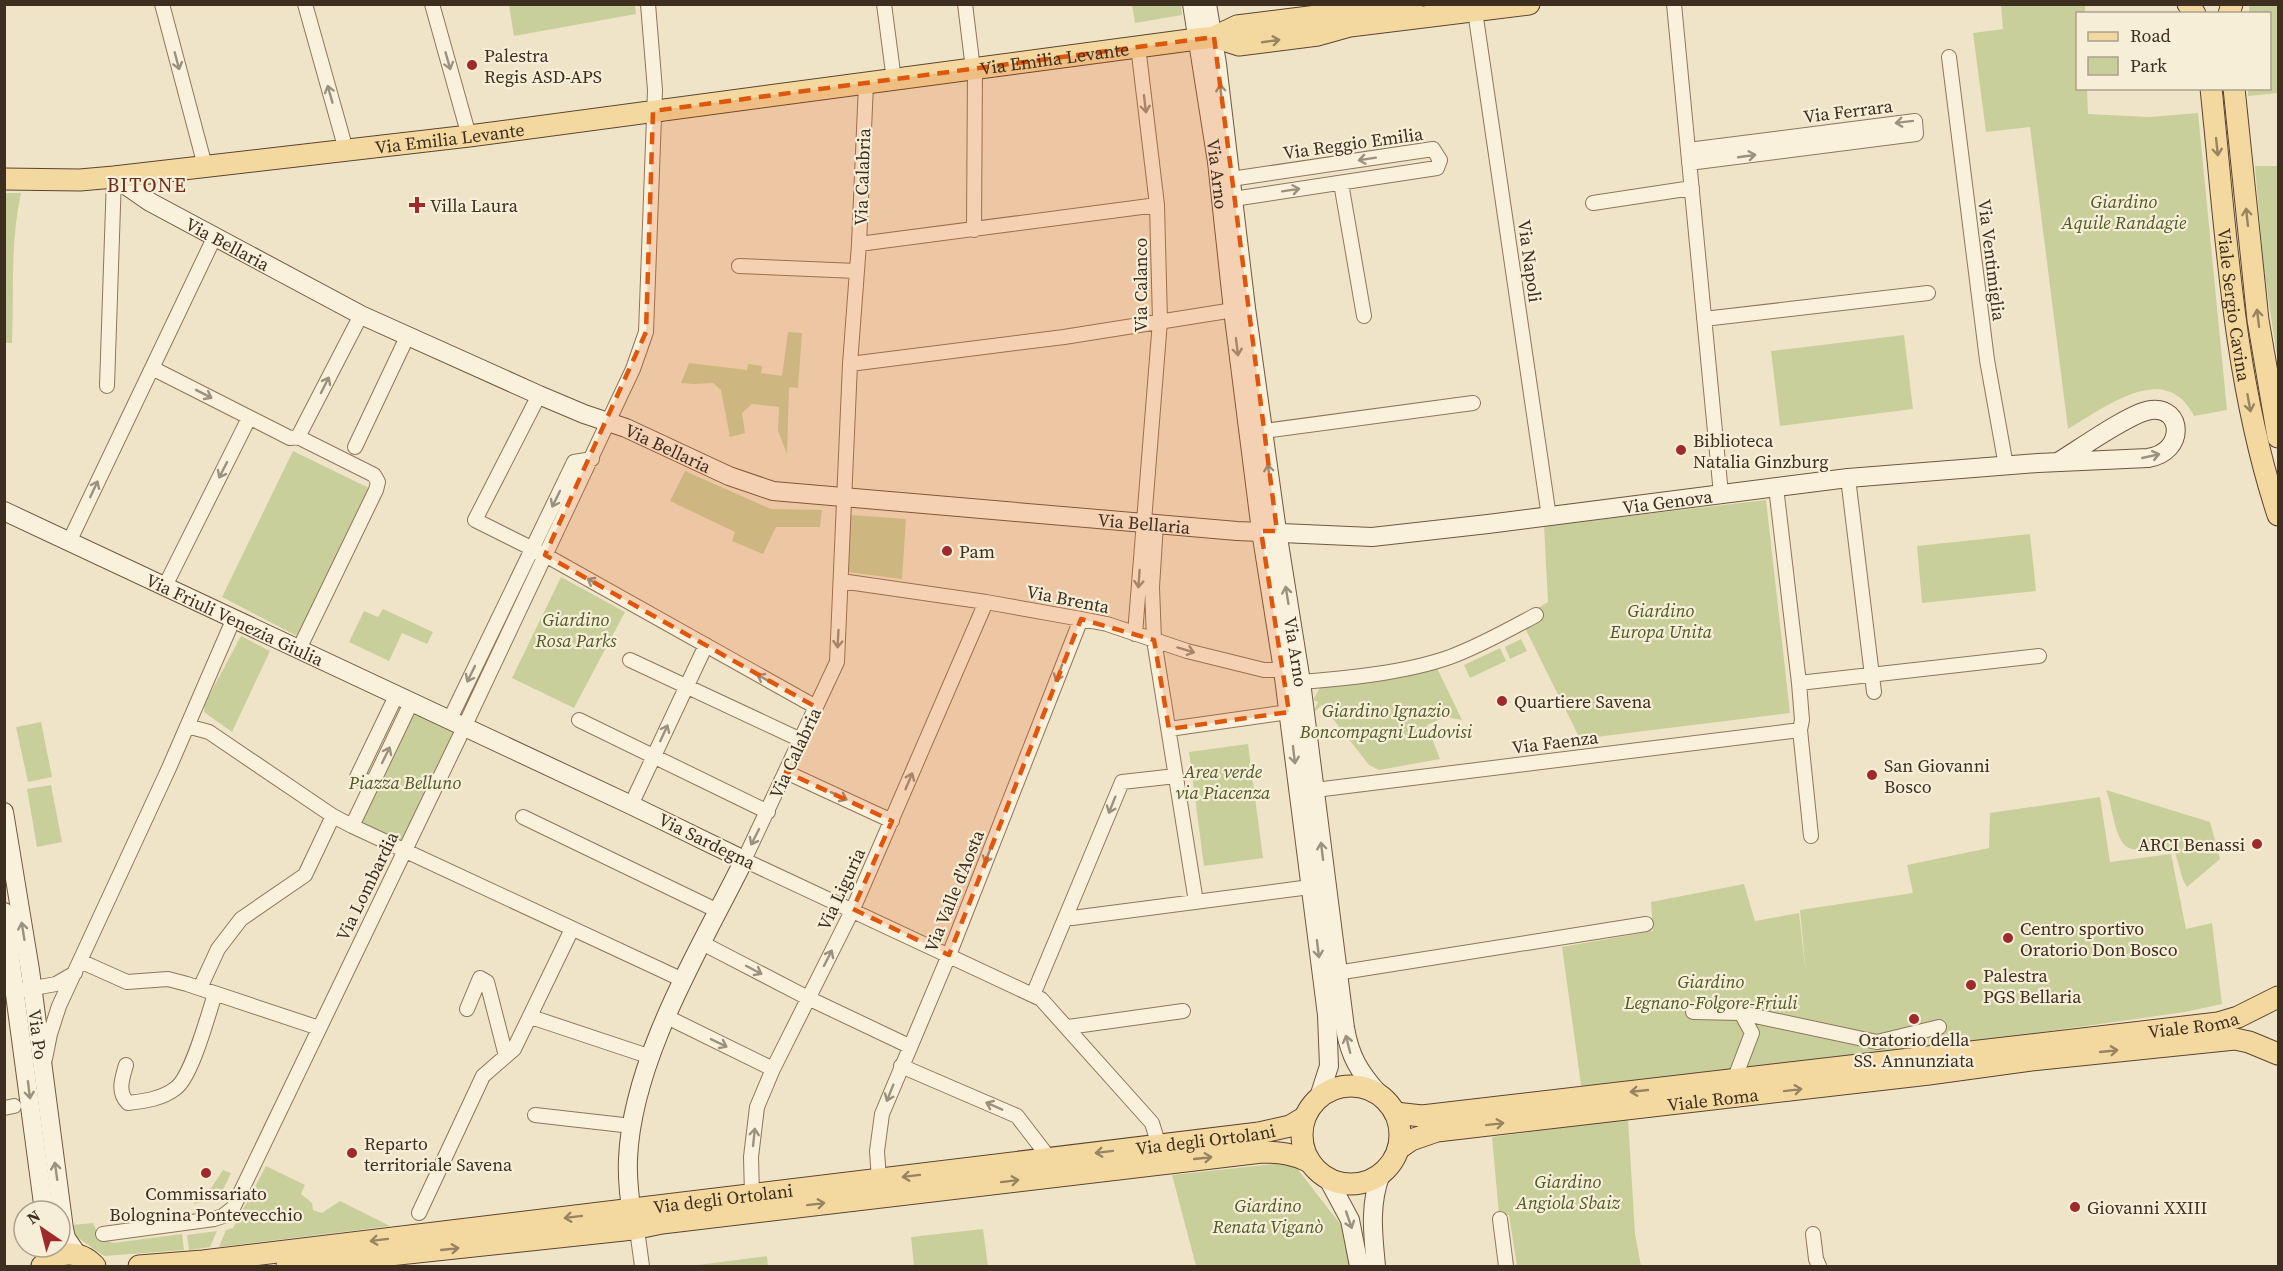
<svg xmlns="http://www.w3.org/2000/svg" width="2283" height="1271" font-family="'Source Serif 4',serif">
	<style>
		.green { fill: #c9cf9b }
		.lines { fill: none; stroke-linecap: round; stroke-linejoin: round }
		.street-casing { stroke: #8d765c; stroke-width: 16 }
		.secondary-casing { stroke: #6f573f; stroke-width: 20 }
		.primary-casing { stroke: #5b4430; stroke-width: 23 }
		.street { stroke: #faf1dc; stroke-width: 14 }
		.secondary { stroke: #faf1dc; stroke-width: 18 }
		.primary { stroke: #f3d9a0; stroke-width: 21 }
		.oneway { stroke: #988460 }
		.oneway2 { stroke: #9c907e }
		.marked { fill: #df570d; fill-opacity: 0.2; stroke: #df570d; stroke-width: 4.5; stroke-dasharray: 12 8; stroke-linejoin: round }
		.poi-dot { fill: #9e2a2b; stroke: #f7eed8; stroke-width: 2 }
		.labels { text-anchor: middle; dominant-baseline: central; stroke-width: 4.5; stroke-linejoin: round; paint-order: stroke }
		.poi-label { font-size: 18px; fill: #3d2e20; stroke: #f7eed8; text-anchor: start }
		.street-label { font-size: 18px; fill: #3d2e20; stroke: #f7eed8 }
		.park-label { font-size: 18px; font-style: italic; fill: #4d5a26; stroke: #f7eed8 }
		.neighbourhood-label { font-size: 20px; letter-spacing: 1.5px; fill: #6b2e1e; stroke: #f7eed8 }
	</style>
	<rect width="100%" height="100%" fill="#f0e4c8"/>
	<path class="green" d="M 509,5 L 635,5 L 636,14 L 514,36 Z
		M 1132,5 L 1181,5 L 1182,15 L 1135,23 Z
		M 2001,5 L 2085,5 L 2085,13 L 2078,14 L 2078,88 L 2087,89 L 2088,114 L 2149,117 L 2198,113 L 2227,410 L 2194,416 C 2165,359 2105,408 2068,429 L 2030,127 L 1986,132 L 1973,33 L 2003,29 Z
		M 2249,5 L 2278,5 L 2278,93 L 2248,96 L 2248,89 L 2270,88 L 2270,14 L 2249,13 Z
		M 2255,166 L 2278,166 L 2278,363 L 2264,271 Z
		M 5,193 L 21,193 C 10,243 14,293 12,343 L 4,343 Z
		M 788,332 L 802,333 L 798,388 L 789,387 L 787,454 L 778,431 L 779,407 L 752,404 L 742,413 L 745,433 L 730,437 L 721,390 L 713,383 L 694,384 L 681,383 L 689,363 L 747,370 L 748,364 L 762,366 L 761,373 L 782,376 Z
		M 1904,335 L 1913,409 L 1780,426 L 1771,351 Z
		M 293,451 L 369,488 L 297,636 L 222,597 Z
		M 685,471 L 771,509 L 822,510 L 820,527 L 776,527 L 763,554 L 732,541 L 735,532 L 670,501 Z
		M 1766,500 L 1790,713 L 1580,739 L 1520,618 L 1548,602 L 1544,526 Z
		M 851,515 L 906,519 L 902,579 L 847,572 Z
		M 2030,534 L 2036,591 L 1922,603 L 1917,546 Z
		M 561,577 L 625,612 L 574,708 L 512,678 Z
		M 383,609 L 433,632 L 427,644 L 402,633 L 389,661 L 349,642 L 364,611 L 378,617 Z
		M 241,636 L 270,651 L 232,732 L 204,712 L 205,703 Z
		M 1521,639 L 1527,651 L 1510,659 L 1505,647 Z
		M 1500,648 L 1506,661 L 1470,678 L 1464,665 Z
		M 1437,668 L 1462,720 L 1445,717 L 1427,725 L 1440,759 L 1379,770 L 1369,765 L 1322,705 L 1313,713 L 1318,702 L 1313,700 L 1323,682 L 1360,683 L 1385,680 Z
		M 411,703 L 464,728 L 404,852 L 352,826 Z
		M 41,722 L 52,777 L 28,782 L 16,727 Z
		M 1248,744 L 1263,858 L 1204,866 L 1189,752 Z
		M 51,785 L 62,842 L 37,847 L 27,789 Z
		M 2106,790 L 2210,822 L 2220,859 L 2187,887 L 2183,880 L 2175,852 C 2161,849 2146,852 2132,849 C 2114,846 2113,805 2106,790 Z
		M 2100,797 L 2110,862 L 2171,854 L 2186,929 L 2212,923 L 2222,1004 L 2185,1012 L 1815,1064 L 1582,1092 L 1562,947 L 1653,931 L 1651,902 L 1744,884 L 1755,921 L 1799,913 L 1806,975 L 1800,910 L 1913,893 L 1907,865 L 1989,848 L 1990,813 Z
		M 1628,1119 L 1635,1234 L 1641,1266 L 1517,1266 L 1509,1215 L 1499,1215 L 1492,1137 Z
		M 1292,1162 L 1341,1225 L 1350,1266 L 1196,1266 L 1172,1175 Z
		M 266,1166 L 305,1185 L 301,1194 L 312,1203 L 313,1210 L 322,1213 L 340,1201 L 390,1226 L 219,1247 L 226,1230 L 233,1228 Z
		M 223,1170 L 231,1173 C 220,1197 220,1199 194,1204 L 193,1193 L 211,1188 Z
		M 93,1223 L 99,1236 L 113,1243 L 182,1234 L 184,1250 L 104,1256 L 77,1237 L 72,1225 Z
		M 983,1229 L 988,1266 L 914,1266 L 911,1237 Z
		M 217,1231 L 210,1247 L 189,1250 L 187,1235 Z
		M 767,1256 L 768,1266 L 698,1266 L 698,1265 Z"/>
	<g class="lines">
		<g class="street-casing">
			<path id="street" d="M 162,4 L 205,166
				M 305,4 L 346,150
				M 432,4 L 469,136
				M 884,4 L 894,80
				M 965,4 L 973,69
				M 1674,4 L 1721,494
				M 1475,11 L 1549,517
				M 1949,57 L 1987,360 L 2006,466
				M 866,84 L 859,244 L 850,364 L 837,662 L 744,860 L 1041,999 L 1152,1123 L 1159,1146
				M 1688,150 L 1915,121 L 1916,134 L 1689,163
				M 1231,179 L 1433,149 L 1440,160 L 1437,168 L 1233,199
				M 1341,183 L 1364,316
				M 1593,203 L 1692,188
				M 974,230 L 975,69
				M 859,244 L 1157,205
				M 739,266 L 857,271
				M 1704,319 L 1928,293
				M 850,364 L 1064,337 L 1240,309
				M 152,368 L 290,438 L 298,437
				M 107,386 L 114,177
				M 539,395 L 475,520 L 545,555 L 816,707
				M 1264,431 L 1473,403
				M 298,437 L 374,475 L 378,482 L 376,490 L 299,649
				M 298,437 L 361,315
				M 355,447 L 408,335
				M 1848,478 L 1874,692
				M 1776,487 L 1799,683 L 1802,720 L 1800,730 L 1811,836
				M 1156,524 L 1152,587 L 1154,640 L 1196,902
				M 69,542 L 215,236
				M 841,581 L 986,602 L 1081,619 L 1107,624 L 1187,651 L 1264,670 L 1283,670
				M 165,586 L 249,418
				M 1135,634 L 1160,321 L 1157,205 L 1138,46
				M 630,660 L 801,740
				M 1301,682 C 1348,678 1405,673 1450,657 C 1480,646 1508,630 1536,615
				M 1799,683 L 2039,656
				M 579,720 L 768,812
				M 449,721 L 574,462 L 592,459
				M 187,726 L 209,732 L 333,816 L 352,826 L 683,980
				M 1169,729 L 1289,712
				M 786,772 L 892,821
				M 372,784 L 357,777 L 396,696
				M 1315,790 L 1800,730
				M 631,805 L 706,645
				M 523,817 L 718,911
				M 352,826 L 411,703
				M 1067,916 L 1072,918 L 1310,887
				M 702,943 L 808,998 L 909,1046
				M 80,961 L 127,982 L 168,979 L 187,984 L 319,1028
				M 1330,974 L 1646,924
				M 200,988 L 218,949 L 241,919 L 305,875 L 333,816
				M 23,990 L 56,984 L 75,973
				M 1033,995 L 1122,782 L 1176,776
				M 467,1009 L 480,978 L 487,982 L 506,1056
				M 1693,1012 L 1741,1013 L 1752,1033 L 1734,1080
				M 1741,1013 L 1877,1042 L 1939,1027
				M 531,1017 L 651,1057
				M 667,1017 L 773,1069
				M 1068,1027 L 1183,1011
				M 45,1059 L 50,1034 L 59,1006 L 169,768 L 234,618
				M 126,1065 C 122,1079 117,1092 128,1103 C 145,1101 162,1099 176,1088 C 192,1076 208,1015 215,994
				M 901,1066 L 1017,1116 L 1050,1159
				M 4,1108 L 14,1106
				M 535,1115 L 632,1126
				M 879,1180 L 877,1151 L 882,1114 L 949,955 L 1081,619
				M 752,1195 L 751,1157 L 757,1107 L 773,1069 L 853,909 L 986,602
				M 419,1213 L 483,1076 L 514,1049 L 572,929
				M 1500,1219 L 1506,1266
				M 633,1229 L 638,1237 L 642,1266
				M 103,1234 L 214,1219 L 223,1216 L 233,1208 L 459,738 L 633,369 L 646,332 L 655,90 L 648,4
				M 1813,1234 L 1816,1259 L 1819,1266"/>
		</g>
		<g class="secondary-casing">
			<g id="secondary">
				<path id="s1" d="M 1192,4 L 1217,162 L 1233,310 L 1261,531 L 1283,670 L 1327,1015 L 1329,1066 L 1319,1097"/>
				<path id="s2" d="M 1207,4 L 1217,64 L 1246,308 L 1277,531 L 1301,682 L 1345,1028 C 1350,1057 1359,1071 1378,1093"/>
				<path id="s3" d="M 114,177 L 150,202 L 361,315 L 539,395 L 584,414 L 626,428 L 729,476 L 773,491 L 1237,531 L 1372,537 L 1488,524 L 1848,478 L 2038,463 L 2148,458 C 2186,452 2183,406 2151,410 C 2131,412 2078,450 2058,462"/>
				<path id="s4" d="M 4,511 L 631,805 L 744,860 C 700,949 632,1059 628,1159 C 627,1181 630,1202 633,1223"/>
				<path id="s5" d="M 4,812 L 30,970 L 64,1229 L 66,1238 L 77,1254"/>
				<path d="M 4,912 L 44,1211"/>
				<path d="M 1327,1177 L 1350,1220 L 1359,1266"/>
				<path d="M 1376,1266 C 1373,1235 1369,1204 1381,1174"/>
			</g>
		</g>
		<g class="primary-casing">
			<g id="primary">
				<path d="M 2188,4 L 2195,14"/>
				<path d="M 2229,14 L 2232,4"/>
				<path d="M 1214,37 L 1239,45 L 1318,35 L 1350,26 L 1529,4"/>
				<path id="s6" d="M 2211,88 C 2226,232 2233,378 2278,515"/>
				<path d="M 2234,88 L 2258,320 L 2278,437"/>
				<path id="s7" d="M 4,179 L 80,180 L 114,177 L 469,136 L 1197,39 L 1214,37 L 1237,26 L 1412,4"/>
				<circle cx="1351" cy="1135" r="49"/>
				<path id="s8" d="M 1395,1113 L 1422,1116 L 2218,1023 L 2238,1017 L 2278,997"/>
				<path id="s9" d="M 1398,1149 L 1411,1140 L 1437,1131 L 1929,1074 L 2031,1060 L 2235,1039 L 2249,1042 L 2278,1054"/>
				<path d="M 42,1266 C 58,1250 80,1250 95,1266"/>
				<path id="s10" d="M 139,1266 L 203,1261 L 1259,1133 L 1290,1126 L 1305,1117"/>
				<path d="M 287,1266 L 633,1229 L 662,1223 L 1262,1152 C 1280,1152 1294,1154 1310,1162"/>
			</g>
		</g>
		<use href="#street" class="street"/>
		<use href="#secondary" class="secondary"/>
		<use href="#primary" class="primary"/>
	</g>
	<defs><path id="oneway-shaft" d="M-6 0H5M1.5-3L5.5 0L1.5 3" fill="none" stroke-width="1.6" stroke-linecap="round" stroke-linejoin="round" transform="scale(1.5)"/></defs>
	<g class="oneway">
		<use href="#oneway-shaft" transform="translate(1271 41) rotate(-8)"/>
		<use href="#oneway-shaft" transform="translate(2217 147) rotate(84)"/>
		<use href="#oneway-shaft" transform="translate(2247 217) rotate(-96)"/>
		<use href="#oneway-shaft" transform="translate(2258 318) rotate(-97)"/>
		<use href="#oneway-shaft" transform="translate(2249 403) rotate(80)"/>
		<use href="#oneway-shaft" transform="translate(2109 1051) rotate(-6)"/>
		<use href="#oneway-shaft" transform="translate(1793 1090) rotate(-7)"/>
		<use href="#oneway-shaft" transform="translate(1639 1091) rotate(174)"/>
		<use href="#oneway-shaft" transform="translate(1495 1124) rotate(-7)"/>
		<use href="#oneway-shaft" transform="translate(1104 1152) rotate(173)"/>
		<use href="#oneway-shaft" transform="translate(1203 1158) rotate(-6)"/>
		<use href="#oneway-shaft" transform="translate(911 1176) rotate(173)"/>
		<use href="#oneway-shaft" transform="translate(1010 1181) rotate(-7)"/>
		<use href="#oneway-shaft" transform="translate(816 1204) rotate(-7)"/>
		<use href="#oneway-shaft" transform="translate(573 1217) rotate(173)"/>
		<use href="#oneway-shaft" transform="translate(379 1240) rotate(173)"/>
		<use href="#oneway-shaft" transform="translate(450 1249) rotate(-6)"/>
	</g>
	<g class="oneway2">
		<use href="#oneway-shaft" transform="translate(177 61) rotate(75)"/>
		<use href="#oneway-shaft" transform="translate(448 61) rotate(74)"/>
		<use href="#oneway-shaft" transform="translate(1221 93) rotate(-97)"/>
		<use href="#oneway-shaft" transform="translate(330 94) rotate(-106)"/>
		<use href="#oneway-shaft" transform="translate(1145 104) rotate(83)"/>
		<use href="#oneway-shaft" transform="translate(1904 122) rotate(173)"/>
		<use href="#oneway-shaft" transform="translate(1747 156) rotate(-8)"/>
		<use href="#oneway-shaft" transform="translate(1367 159) rotate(171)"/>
		<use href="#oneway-shaft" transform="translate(1291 190) rotate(-9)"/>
		<use href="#oneway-shaft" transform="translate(1237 347) rotate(83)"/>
		<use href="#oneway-shaft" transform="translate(325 385) rotate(-63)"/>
		<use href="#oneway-shaft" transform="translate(204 394) rotate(27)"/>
		<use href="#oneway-shaft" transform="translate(2151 456) rotate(-13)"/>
		<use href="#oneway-shaft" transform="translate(223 470) rotate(117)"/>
		<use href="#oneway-shaft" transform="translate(1269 473) rotate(-97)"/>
		<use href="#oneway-shaft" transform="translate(94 489) rotate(-65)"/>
		<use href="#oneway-shaft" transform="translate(556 499) rotate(116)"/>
		<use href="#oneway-shaft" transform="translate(1139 579) rotate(94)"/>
		<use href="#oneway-shaft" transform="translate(595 583) rotate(-151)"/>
		<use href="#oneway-shaft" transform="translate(1287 595) rotate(-99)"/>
		<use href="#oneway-shaft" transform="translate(838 639) rotate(93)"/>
		<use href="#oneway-shaft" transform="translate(1186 650) rotate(17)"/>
		<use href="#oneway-shaft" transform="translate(1059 673) rotate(111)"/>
		<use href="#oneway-shaft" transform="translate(471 674) rotate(116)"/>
		<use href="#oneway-shaft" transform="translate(765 679) rotate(-151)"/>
		<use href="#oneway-shaft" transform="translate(664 733) rotate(-65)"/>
		<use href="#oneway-shaft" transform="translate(386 755) rotate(-64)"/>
		<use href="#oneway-shaft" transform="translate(1294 755) rotate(83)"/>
		<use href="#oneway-shaft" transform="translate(909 781) rotate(-67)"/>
		<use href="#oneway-shaft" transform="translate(839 796) rotate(25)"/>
		<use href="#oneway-shaft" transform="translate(1112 805) rotate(112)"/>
		<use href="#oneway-shaft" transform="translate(755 837) rotate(117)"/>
		<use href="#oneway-shaft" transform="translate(1322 851) rotate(-97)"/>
		<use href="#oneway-shaft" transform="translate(988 855) rotate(111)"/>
		<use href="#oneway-shaft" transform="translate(23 931) rotate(-99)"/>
		<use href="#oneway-shaft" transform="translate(1318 949) rotate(83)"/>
		<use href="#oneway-shaft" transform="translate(828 958) rotate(-63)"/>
		<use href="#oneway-shaft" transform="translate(754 970) rotate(28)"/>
		<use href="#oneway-shaft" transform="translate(719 1043) rotate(26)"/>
		<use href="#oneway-shaft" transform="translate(1348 1044) rotate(-104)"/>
		<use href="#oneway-shaft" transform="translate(29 1090) rotate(83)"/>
		<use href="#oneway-shaft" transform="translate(890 1093) rotate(112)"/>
		<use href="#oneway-shaft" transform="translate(994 1106) rotate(-156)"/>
		<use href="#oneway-shaft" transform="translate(754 1137) rotate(-84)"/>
		<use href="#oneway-shaft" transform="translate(56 1171) rotate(-98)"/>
		<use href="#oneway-shaft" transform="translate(1349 1220) rotate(71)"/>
	</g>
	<path class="marked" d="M 1214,37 L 1277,531 L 1261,531 L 1289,712 L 1169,729 L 1154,640 L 1081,619 L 949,955 L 853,909 L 892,821 L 786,772 L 816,707 L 545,555 L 646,332 L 653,111 Z"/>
	<g class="poi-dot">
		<circle cx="472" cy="65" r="6"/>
		<path d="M414 196h6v6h6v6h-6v6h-6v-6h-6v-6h6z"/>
		<circle cx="1681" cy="450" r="6"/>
		<circle cx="947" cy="551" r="6"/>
		<circle cx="1502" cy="701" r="6"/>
		<circle cx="1872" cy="775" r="6"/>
		<circle cx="2257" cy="844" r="6"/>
		<circle cx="2008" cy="938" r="6"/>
		<circle cx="1971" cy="985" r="6"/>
		<circle cx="1914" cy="1019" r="6"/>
		<circle cx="352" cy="1153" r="6"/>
		<circle cx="206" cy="1173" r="6"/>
		<circle cx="2075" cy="1207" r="6"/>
	</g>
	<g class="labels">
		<g class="poi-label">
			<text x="484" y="55">Palestra<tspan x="484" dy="21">Regis ASD-APS</tspan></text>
			<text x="430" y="205">Villa Laura</text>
			<text x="1693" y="440">Biblioteca<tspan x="1693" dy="21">Natalia Ginzburg</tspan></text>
			<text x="959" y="551">Pam</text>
			<text x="1514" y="701">Quartiere Savena</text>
			<text x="1884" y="765">San Giovanni<tspan x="1884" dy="21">Bosco</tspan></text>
			<text x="2245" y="844" text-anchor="end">ARCI Benassi</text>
			<text x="2020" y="928">Centro sportivo<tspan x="2020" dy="21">Oratorio Don Bosco</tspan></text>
			<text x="1983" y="975">Palestra<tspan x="1983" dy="21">PGS Bellaria</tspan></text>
			<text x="1914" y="1039" text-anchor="middle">Oratorio della<tspan x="1914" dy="21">SS. Annunziata</tspan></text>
			<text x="364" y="1143">Reparto<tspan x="364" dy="21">territoriale Savena</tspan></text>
			<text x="206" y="1193" text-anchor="middle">Commissariato<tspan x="206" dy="21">Bolognina Pontevecchio</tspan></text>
			<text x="2087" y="1207">Giovanni XXIII</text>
		</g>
		<g class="street-label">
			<text stroke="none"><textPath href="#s7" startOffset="1058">Via Emilia Levante</textPath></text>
			<text transform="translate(1848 111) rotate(-7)">Via Ferrara</text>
			<text stroke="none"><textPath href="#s7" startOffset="448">Via Emilia Levante</textPath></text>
			<text transform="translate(1353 143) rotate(-8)">Via Reggio Emilia</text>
			<text stroke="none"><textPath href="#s1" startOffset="172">Via Arno</textPath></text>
			<text transform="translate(862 177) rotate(-88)">Via Calabria</text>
			<text stroke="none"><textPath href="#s3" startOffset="132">Via Bellaria</textPath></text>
			<text transform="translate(1992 260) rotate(83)">Via Ventimiglia</text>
			<text transform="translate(1530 261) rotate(82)">Via Napoli</text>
			<text transform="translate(1140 285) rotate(-90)">Via Calanco</text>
			<text stroke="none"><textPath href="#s6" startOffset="218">Viale Sergio Cavina</textPath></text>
			<text stroke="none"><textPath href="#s3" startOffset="618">Via Bellaria</textPath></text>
			<text stroke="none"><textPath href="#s3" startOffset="1630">Via Genova</textPath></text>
			<text stroke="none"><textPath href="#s3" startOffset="1104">Via Bellaria</textPath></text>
			<text transform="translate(1068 599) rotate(11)">Via Brenta</text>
			<text stroke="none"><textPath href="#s4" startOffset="255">Via Friuli Venezia Giulia</textPath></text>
			<text stroke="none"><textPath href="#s2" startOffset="654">Via Arno</textPath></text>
			<text transform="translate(1555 742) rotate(-7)">Via Faenza</text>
			<text transform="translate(795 753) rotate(-65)">Via Calabria</text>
			<text transform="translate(707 841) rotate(26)">Via Sardegna</text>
			<text transform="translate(367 886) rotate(-64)">Via Lombardia</text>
			<text transform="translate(841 889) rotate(-65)">Via Liguria</text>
			<text transform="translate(954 891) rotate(-68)">Via Valle d'Aosta</text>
			<text stroke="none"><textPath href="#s8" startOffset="804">Viale Roma</textPath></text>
			<text stroke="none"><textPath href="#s5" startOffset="225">Via Po</textPath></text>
			<text stroke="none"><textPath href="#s9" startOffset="321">Viale Roma</textPath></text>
			<text stroke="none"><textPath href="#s10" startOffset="1074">Via degli Ortolani</textPath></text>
			<text stroke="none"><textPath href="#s10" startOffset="588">Via degli Ortolani</textPath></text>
		</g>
		<g class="park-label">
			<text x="2124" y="201">Giardino<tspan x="2124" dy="21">Aquile Randagie</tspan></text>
			<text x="1661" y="610">Giardino<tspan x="1661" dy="21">Europa Unita</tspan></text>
			<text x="576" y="619">Giardino<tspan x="576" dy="21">Rosa Parks</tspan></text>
			<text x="1386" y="710">Giardino Ignazio<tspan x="1386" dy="21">Boncompagni Ludovisi</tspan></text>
			<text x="1223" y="771">Area verde<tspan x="1223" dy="21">via Piacenza</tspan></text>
			<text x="405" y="782">Piazza Belluno</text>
			<text x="1711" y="981">Giardino<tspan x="1711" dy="21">Legnano-Folgore-Friuli</tspan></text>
			<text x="1568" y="1181">Giardino<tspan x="1568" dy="21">Angiola Sbaiz</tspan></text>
			<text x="1268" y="1205">Giardino<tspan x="1268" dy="21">Renata Viganò</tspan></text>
		</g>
		<g class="neighbourhood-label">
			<text x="147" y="185">BITONE</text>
		</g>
	</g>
	<rect width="2283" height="1271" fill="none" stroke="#3d2e20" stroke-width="12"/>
	<rect x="2076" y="12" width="195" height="78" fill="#f7eed8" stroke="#ada18e" stroke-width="1.5"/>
	<rect x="2088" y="32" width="30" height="9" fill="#f3d9a0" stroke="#ada18e" stroke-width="1.5"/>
	<text x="2130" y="42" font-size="18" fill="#3d2e20">Road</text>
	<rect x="2088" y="57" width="30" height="18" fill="#c9cf9b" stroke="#ada18e" stroke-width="1.5"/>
	<text x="2130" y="72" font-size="18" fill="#3d2e20">Park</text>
	<g transform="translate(42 1229) rotate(325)"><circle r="28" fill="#f7eed8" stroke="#ada18e" stroke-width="1.5"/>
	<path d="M0-4.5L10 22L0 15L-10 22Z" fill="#9e2a2b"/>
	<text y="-9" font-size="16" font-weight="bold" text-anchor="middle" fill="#3d2e20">N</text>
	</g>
</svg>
